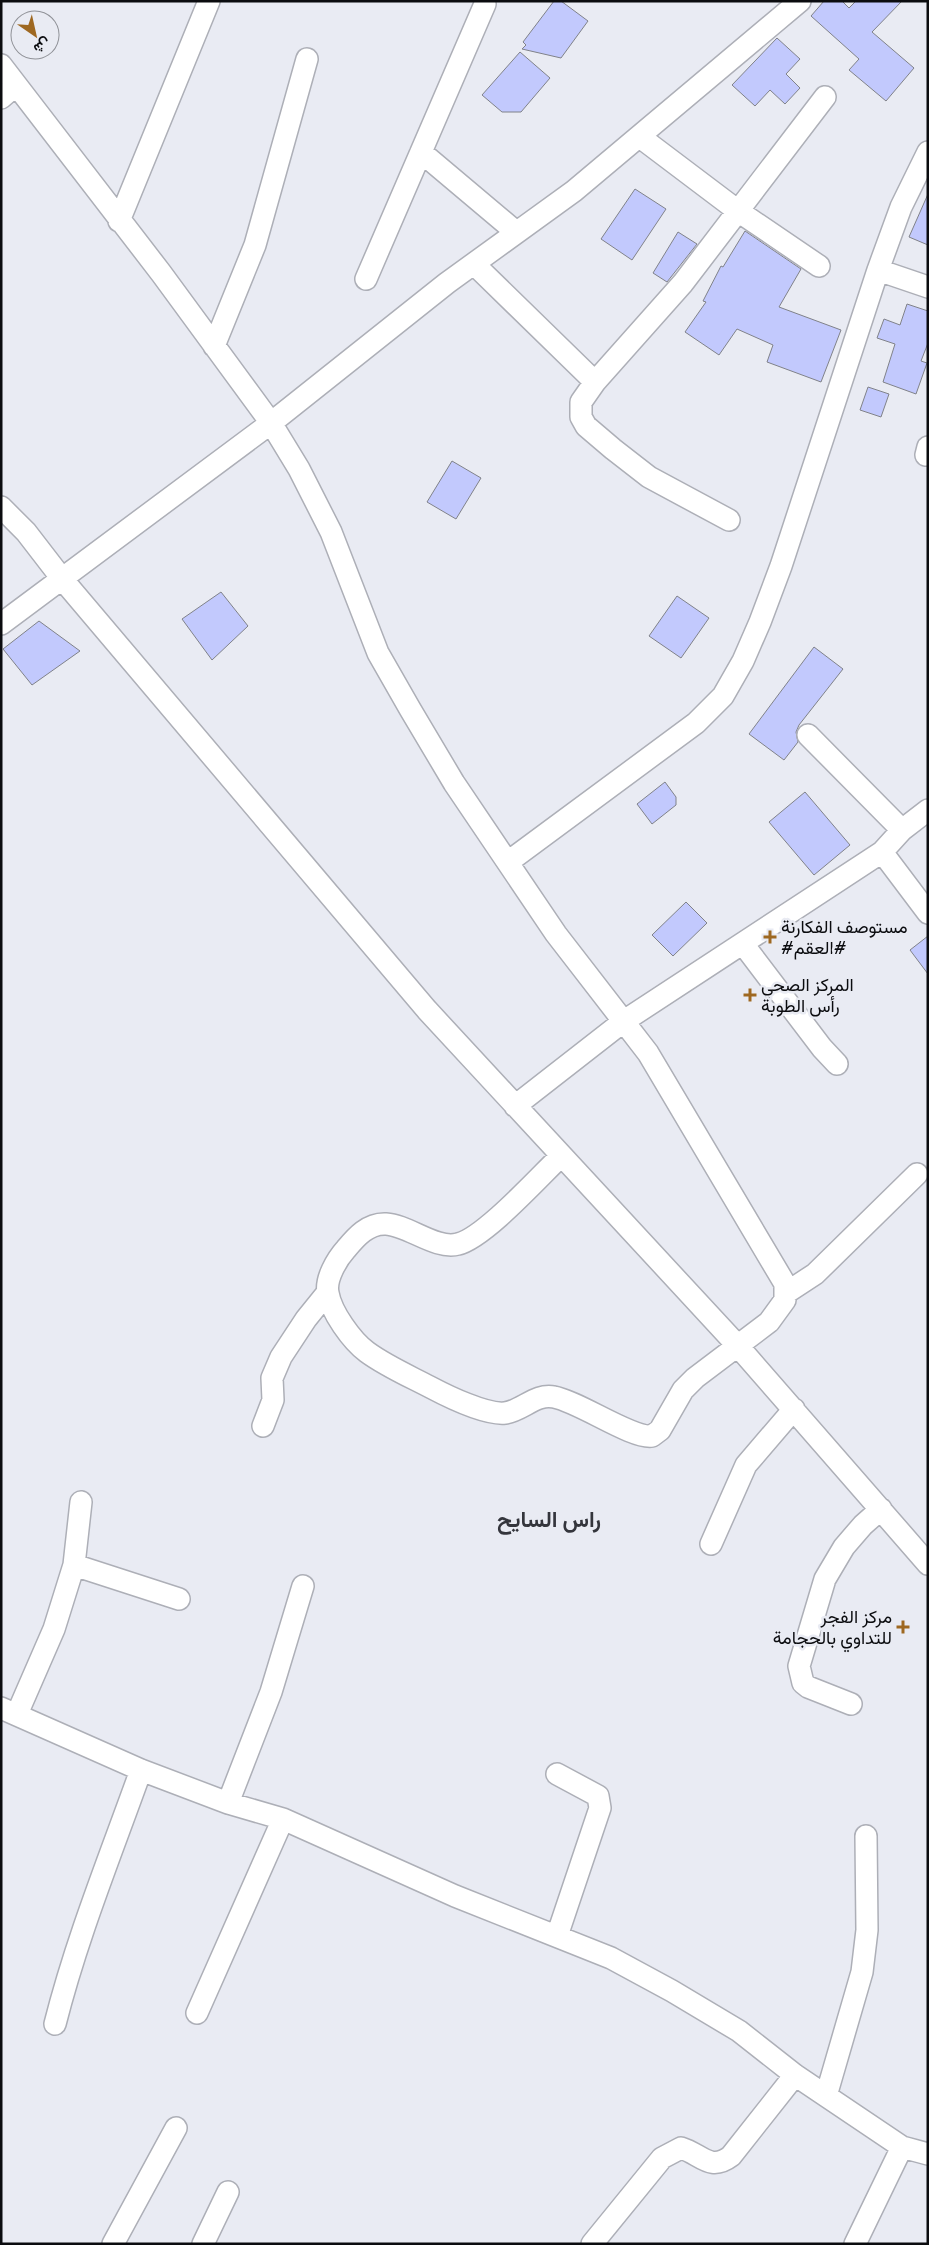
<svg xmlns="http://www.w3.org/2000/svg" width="929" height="2245" font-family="Cabin,Vazirmatn,sans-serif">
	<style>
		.building { fill: #c2c9fd; stroke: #808289 }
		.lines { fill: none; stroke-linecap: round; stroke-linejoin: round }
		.minor-casing { stroke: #adafb7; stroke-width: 24 }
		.minor { stroke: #fff; stroke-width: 21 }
		.poi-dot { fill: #9e6821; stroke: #e9ebf3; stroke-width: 2 }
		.labels { text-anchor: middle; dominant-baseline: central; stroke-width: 5; stroke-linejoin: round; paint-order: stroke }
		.poi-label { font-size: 18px; fill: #0b0c0f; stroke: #e9ebf3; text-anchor: start }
		.district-label { font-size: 22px; font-weight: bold; fill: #34353c; stroke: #e9ebf3 }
	</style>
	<rect width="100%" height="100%" fill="#e9ebf3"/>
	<path class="building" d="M 554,1 L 561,1 L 588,21 L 561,58 L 522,49 L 526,45 L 523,42 Z
		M 824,1 L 842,1 L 849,8 L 856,1 L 902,1 L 872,32 L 914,68 L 886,101 L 849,70 L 859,59 L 811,16 Z
		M 777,38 L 800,59 L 786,74 L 800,88 L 785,104 L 770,90 L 755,106 L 732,85 Z
		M 520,52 L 550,78 L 521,112 L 502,112 L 482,95 Z
		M 635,189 L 666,209 L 632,260 L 601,239 Z
		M 928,194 L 928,245 L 909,237 Z
		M 745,231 L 801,269 L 779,307 L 841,330 L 821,382 L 767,362 L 773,345 L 737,329 L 719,355 L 685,332 L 706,302 L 703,301 L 721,266 L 723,267 Z
		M 678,232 L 697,244 L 667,282 L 653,273 Z
		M 907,304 L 928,311 L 928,343 L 921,361 L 927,363 L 916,394 L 883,382 L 895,344 L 877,338 L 884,319 L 900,325 Z
		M 868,387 L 889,394 L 881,417 L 860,410 Z
		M 452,461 L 481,478 L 456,519 L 427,502 Z
		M 221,592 L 248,626 L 212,660 L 182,619 Z
		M 677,596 L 709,618 L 681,658 L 649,636 Z
		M 39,621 L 80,651 L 32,685 L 3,649 Z
		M 814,647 L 843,669 L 799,725 L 796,732 L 798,742 L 784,760 L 749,734 Z
		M 665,782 L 676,797 L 676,805 L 652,824 L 637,804 Z
		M 805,792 L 850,845 L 814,875 L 769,822 Z
		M 686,902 L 707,923 L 673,956 L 652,935 Z
		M 928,936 L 928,974 L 910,950 Z"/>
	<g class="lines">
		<g class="minor-casing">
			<path id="minor" d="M 1,65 L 161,273 L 271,423 L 299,469 L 331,532 L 378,653 L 410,709 L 454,783 L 556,934 L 648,1053 L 785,1284 L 785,1300 L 769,1322 L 695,1378 L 683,1390 L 660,1430 L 652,1436 C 632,1439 580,1402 554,1397 C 536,1393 522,1411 505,1413 C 486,1415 447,1396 430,1387 C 409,1376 386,1366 367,1352 C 352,1341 331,1312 328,1293 C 325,1279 337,1259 346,1249 C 356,1237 368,1223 386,1224 C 408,1225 436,1250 458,1244 C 484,1238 539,1177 561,1156
				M 1,98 L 16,85
				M 640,137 L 738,211 L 819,266
				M 421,152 L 516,232
				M 119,221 L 209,1
				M 475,265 L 595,382
				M 878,270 L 928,287
				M 366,279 L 485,4
				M 214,346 L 255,245 L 307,59
				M 926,455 L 928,447
				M 1,507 L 26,532 L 63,580 L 427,1010 L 737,1345 L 928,1564
				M 729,520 L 649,477 L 613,449 L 586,426 L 581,417 L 581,402 L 595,382 L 683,283 L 825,97
				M 1,624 L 271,423 L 447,283 L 574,191 L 800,1
				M 808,735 L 902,830
				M 882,852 L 928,913
				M 508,862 L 696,723 L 723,696 L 743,661 L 760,622 L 781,566 L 878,270 L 901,207 L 928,152
				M 743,944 L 822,1048 L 837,1064
				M 515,1106 L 624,1021 L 882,852 L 902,830 L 928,810
				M 786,1293 L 815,1274 L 917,1174
				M 263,1426 L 273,1400 L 272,1378 L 281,1357 L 306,1319 L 327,1293
				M 711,1544 L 746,1465 L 794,1409
				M 74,1565 L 179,1599
				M 851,1704 L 808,1687 L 803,1683 L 799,1666 L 825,1579 L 844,1547 L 863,1525 L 881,1509
				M 1,1708 L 141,1770 L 228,1803 L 283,1819 L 455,1896 L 611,1958 L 672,1991 L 739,2031 L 795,2075 L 902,2147 L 928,2154
				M 17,1714 L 54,1629 L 74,1565 L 81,1502
				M 228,1803 L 271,1692 L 303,1586
				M 557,1936 L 600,1808 L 598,1796 L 557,1774
				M 197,2013 L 283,1819
				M 55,2024 C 77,1937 111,1854 141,1770
				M 826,2096 L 862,1972 L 867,1930 L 866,1836
				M 113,2244 L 176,2128
				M 203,2244 L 228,2192
				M 592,2244 L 662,2158 L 681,2148 C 701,2154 710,2172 731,2156 L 795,2075
				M 855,2244 L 902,2147"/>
		</g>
		<use href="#minor" class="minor"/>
	</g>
	<g class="poi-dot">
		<path d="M767.5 929.5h5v5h5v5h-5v5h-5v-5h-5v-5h5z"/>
		<path d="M747.5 987.5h5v5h5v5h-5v5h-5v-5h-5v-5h5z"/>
		<path d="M900.5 1619.5h5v5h5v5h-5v5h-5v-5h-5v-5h5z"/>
	</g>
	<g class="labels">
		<g class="poi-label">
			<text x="781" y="927">مستوصف الفكارنة<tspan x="781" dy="21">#العقم#</tspan></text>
			<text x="761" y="985">المركز الصحي<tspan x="761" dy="21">رأس الطوبة</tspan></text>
			<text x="892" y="1617" text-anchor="end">مركز الفجر<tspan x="892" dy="21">للتداوي بالحجامة</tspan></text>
		</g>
		<g class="district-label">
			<text x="549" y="1519">راس السايح</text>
		</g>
	</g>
	<rect width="929" height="2245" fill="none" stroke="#0b0c0f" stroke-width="5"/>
	<g transform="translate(35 35) rotate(146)"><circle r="24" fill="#e9ebf3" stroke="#909298"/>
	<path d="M0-4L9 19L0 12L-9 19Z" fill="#9e6821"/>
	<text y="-8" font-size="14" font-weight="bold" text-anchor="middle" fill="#0b0c0f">ش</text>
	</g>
</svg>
